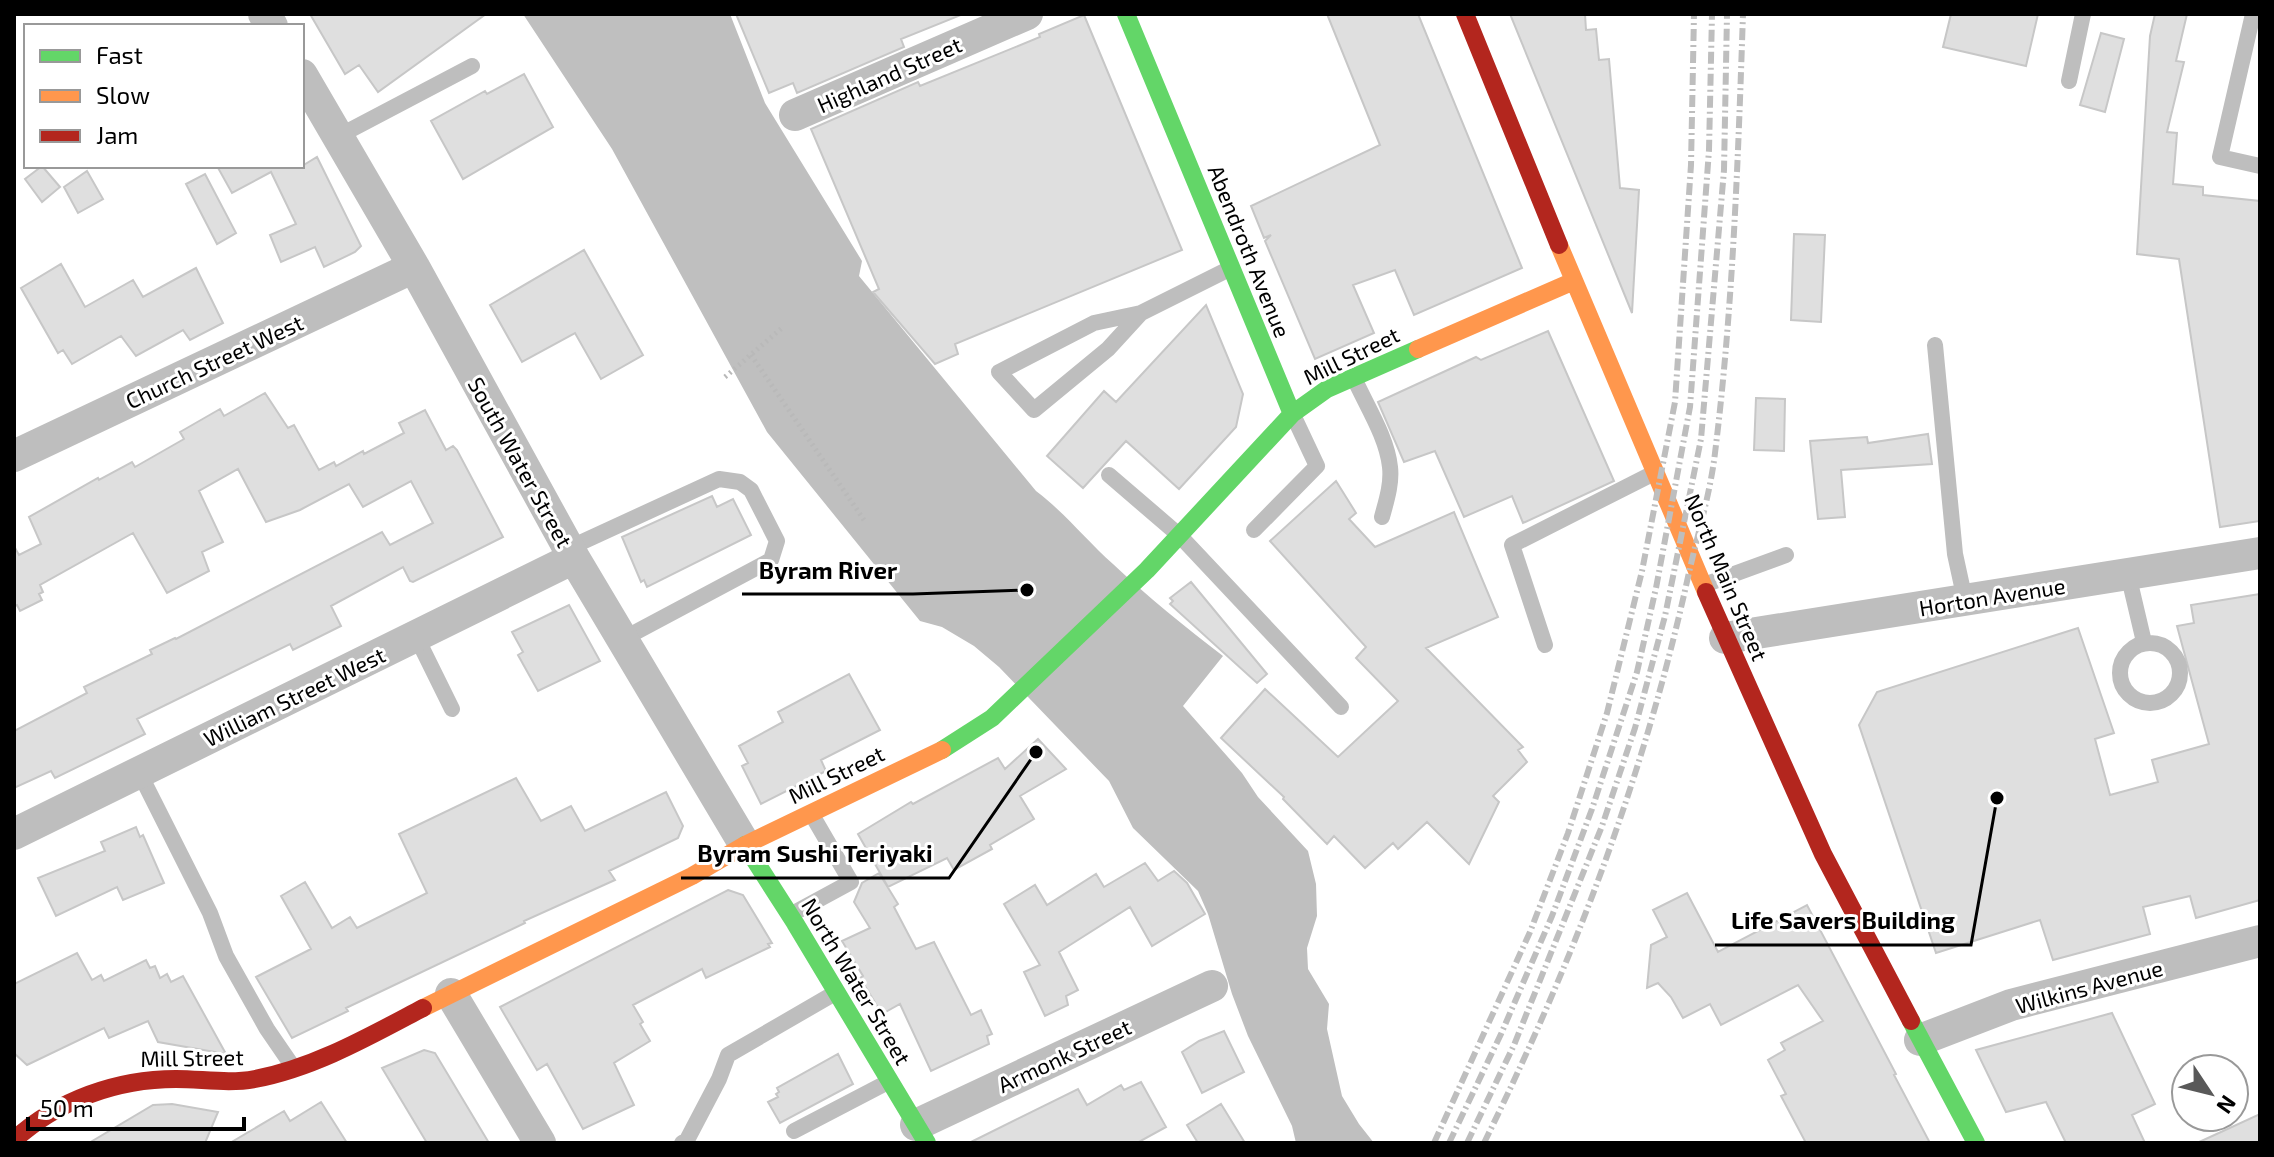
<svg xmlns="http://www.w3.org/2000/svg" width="2274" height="1157" font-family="'Exo 2',sans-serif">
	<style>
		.water { fill: #bfbfbf }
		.building { fill: #dfdfdf; stroke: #c7c7c7; stroke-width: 2 }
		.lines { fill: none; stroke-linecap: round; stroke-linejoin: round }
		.path { stroke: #b9b9b9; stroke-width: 5; stroke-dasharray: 2 4; stroke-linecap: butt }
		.lane { stroke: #bebebe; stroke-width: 16 }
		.street { stroke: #bebebe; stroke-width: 32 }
		.fast { stroke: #63d668; stroke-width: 18 }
		.slow { stroke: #ff974d; stroke-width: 18 }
		.jam { stroke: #b3261e; stroke-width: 18 }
		.rail { stroke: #bebebe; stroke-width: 6; stroke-dasharray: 12 4 2 4; stroke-linecap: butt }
		.labels { text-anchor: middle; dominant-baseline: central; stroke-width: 6; stroke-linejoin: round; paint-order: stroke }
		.street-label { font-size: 22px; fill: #000; stroke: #fff }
		.leader { fill: none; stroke: #000; stroke-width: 3 }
		.callout-dot { fill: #000; stroke: #fff; stroke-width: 3 }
		.callout-label { font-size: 24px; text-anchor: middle; font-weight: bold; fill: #000; stroke: #fff; stroke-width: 6; stroke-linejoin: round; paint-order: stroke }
	</style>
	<rect width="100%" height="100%" fill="#fff"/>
	<path class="water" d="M 523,14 L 730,14 L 765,103 L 862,261 L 859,276 L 1036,491 C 1065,513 1086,540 1113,564 C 1148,597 1185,627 1223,656 L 1183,706 L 1242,773 L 1258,797 L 1308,851 L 1316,884 L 1317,916 L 1307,948 L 1308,969 L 1329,1004 L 1327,1029 L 1342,1096 L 1359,1124 L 1374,1143 L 1296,1143 L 1292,1126 L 1248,1036 L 1232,994 L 1208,914 L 1198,891 L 1133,828 L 1109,781 L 999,667 L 974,646 L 942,627 L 920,621 L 767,432 L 612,149 Z"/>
	<path class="building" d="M 310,14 L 486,14 L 378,92 L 359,65 L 345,74 Z
		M 736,14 L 960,14 L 961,15 L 901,39 L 904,47 L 797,93 L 793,83 L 769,93 Z
		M 1327,14 L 1418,14 L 1522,268 L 1414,315 L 1395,270 L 1353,285 L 1374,333 L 1315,359 L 1265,241 L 1271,235 L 1264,238 L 1251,206 L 1380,145 Z
		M 1510,14 L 1585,14 L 1586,30 L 1596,29 L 1599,60 L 1609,59 L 1620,188 L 1639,190 L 1632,313 Z
		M 1951,14 L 2038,14 L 2026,66 L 1943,47 Z
		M 2155,14 L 2187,14 L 2176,61 L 2184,62 L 2167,132 L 2177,133 L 2173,184 L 2203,187 L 2203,195 L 2260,201 L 2260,521 L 2220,527 L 2179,259 L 2137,254 L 2150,36 Z
		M 1084,15 L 1182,250 L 955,344 L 958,354 L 935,364 L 873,292 L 879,289 L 811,129 L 918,82 L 920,86 L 1040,37 L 1039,34 Z
		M 2101,33 L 2124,39 L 2105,112 L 2080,105 Z
		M 524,74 L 553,127 L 463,179 L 431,121 L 485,91 L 487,94 Z
		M 317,157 L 361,246 L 355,252 L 324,267 L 315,247 L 281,262 L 270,235 L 296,224 L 271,172 L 232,193 L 217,166 L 302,166 Z
		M 42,166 L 60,187 L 42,202 L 25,179 Z
		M 87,171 L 103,199 L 78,213 L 64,187 Z
		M 205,174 L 236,233 L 217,244 L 186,184 Z
		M 1794,234 L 1825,235 L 1821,322 L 1791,320 Z
		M 584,250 L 643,355 L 601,379 L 575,333 L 522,362 L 490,305 Z
		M 61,264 L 85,307 L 133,280 L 143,297 L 196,268 L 223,323 L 190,340 L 183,330 L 136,356 L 121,336 L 72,364 L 63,350 L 58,353 L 21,288 Z
		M 1206,305 L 1243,394 L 1236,427 L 1179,489 L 1126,441 L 1083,488 L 1047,456 L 1104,391 L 1116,402 Z
		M 1548,331 L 1614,481 L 1523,523 L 1512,496 L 1464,517 L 1435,451 L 1404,462 L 1378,402 L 1476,357 L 1481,360 Z
		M 265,393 L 288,428 L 294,425 L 319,470 L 334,462 L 336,466 L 363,451 L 364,454 L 404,433 L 399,423 L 425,410 L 446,450 L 453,446 L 457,450 L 503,537 L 413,582 L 410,581 L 403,567 L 331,606 L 341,626 L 293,650 L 290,644 L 137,719 L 145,734 L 55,778 L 51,771 L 14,788 L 14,731 L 87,693 L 84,687 L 152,654 L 150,650 L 175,638 L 176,639 L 382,532 L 390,545 L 433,523 L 411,481 L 363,507 L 349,484 L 300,510 L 266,522 L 238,469 L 199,491 L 223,542 L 202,552 L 209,571 L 167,593 L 133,533 L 40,585 L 43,592 L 39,594 L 42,600 L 20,611 L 17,605 L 14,606 L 14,546 L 19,555 L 41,544 L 29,517 L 98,478 L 99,480 L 132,462 L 135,467 L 184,439 L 180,432 L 220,409 L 224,416 Z
		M 1756,398 L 1785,399 L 1784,451 L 1754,450 Z
		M 1928,434 L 1932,464 L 1841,470 L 1845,517 L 1818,519 L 1810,441 L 1867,437 L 1868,443 Z
		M 1336,481 L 1356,513 L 1349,519 L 1375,547 L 1454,512 L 1498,617 L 1426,648 L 1523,747 L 1518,750 L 1527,762 L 1493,796 L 1499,802 L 1469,864 L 1427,822 L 1398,849 L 1393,843 L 1365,868 L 1334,836 L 1327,844 L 1283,799 L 1284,797 L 1221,738 L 1265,689 L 1338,757 L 1398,701 L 1356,658 L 1366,647 L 1270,541 Z
		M 712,496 L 717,507 L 733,499 L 751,535 L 647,587 L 644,580 L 641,582 L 622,537 Z
		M 1191,582 L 1267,674 L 1257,683 L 1170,604 L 1173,601 L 1170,598 Z
		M 2260,594 L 2260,900 L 2196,918 L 2190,896 L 2143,907 L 2150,934 L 2053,960 L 2040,920 L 1936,953 L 1859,725 L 1877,692 L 2078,628 L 2114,733 L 2095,739 L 2110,795 L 2158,782 L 2152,760 L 2209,744 L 2177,626 L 2194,623 L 2191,605 Z
		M 569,605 L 600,661 L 538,691 L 518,655 L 523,652 L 512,632 Z
		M 849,674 L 880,730 L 821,760 L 826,771 L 761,804 L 742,766 L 748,763 L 739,746 L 783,722 L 778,712 Z
		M 1038,739 L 1066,769 L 1020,796 L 1034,819 L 990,845 L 992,849 L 954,870 L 947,858 L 888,887 L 858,834 L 911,802 L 913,804 L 998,758 L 1005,769 Z
		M 516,778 L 541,821 L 571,806 L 585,831 L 666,792 L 683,826 L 678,838 L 609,871 L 615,880 L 524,921 L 525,923 L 346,1008 L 348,1011 L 292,1038 L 256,977 L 311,949 L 281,896 L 305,882 L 332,928 L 350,917 L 357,928 L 427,893 L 399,834 Z
		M 136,827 L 140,837 L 143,835 L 164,883 L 123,900 L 117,887 L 56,916 L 38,878 L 105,851 L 101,842 Z
		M 1145,863 L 1158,881 L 1174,871 L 1187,883 L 1205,914 L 1152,946 L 1130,907 L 1059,952 L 1078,990 L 1066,996 L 1068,1005 L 1045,1016 L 1024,972 L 1040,965 L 1004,904 L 1035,885 L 1047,905 L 1096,874 L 1104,887 Z
		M 879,873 L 898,904 L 894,907 L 916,949 L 934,942 L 971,1015 L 981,1010 L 992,1034 L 987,1036 L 989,1044 L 931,1071 L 900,1004 L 882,1014 L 860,978 L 863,976 L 842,941 L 870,928 L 854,902 L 862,883 Z
		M 728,890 L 743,895 L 772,943 L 768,944 L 770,947 L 706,978 L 702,969 L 633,1005 L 643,1022 L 640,1024 L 650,1041 L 614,1063 L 634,1105 L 583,1129 L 547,1064 L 537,1070 L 500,1007 Z
		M 1687,893 L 1718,952 L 1807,905 L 1896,1074 L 1894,1075 L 1930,1143 L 1806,1143 L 1781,1096 L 1786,1094 L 1768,1060 L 1785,1050 L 1781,1043 L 1823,1021 L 1798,985 L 1721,1025 L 1710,1004 L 1683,1018 L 1671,997 L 1658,983 L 1647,988 L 1651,945 L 1667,937 L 1653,910 Z
		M 77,953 L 92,980 L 101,975 L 104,981 L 146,960 L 150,968 L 155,966 L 160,978 L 167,974 L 171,982 L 183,976 L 226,1054 L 158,1042 L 148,1021 L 109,1038 L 104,1028 L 27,1065 L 14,1053 L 14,984 Z
		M 2112,1013 L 2155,1104 L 2132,1115 L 2145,1143 L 2066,1143 L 2046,1102 L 2006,1112 L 1976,1050 Z
		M 1224,1031 L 1244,1072 L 1202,1093 L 1182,1052 L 1199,1041 Z
		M 424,1050 L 435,1053 L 489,1143 L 427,1143 L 382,1068 Z
		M 838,1054 L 853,1084 L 780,1123 L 768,1102 L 778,1097 L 776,1094 L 779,1092 L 777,1088 Z
		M 1141,1082 L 1166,1127 L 1137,1143 L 969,1143 L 1078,1089 L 1087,1105 L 1121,1085 L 1124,1090 Z
		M 321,1102 L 347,1143 L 230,1143 L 284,1111 L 290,1121 Z
		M 172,1104 L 218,1112 L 205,1143 L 89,1143 L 153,1105 Z
		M 1221,1104 L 1245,1143 L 1198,1143 L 1187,1125 Z
		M 2260,1114 L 2260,1143 L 2197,1143 Z"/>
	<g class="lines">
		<path class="path" d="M 751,355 L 864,520
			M 725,377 L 783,327"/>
		<path class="lane" d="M 2253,14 L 2220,157 L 2260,166
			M 2069,81 L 2083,14
			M 337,137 L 472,66
			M 1141,313 L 1108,349 L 1034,410 L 999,372 L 1094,323 L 1141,313 L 1229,269
			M 1935,345 L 1955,554 L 1965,600
			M 1354,378 C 1366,405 1387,437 1390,467 C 1392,484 1386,502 1382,517
			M 1109,475 L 1180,536 L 1341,707
			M 1254,530 L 1317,466 L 1293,415
			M 569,548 L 719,479 L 740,482 L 751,490 L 777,541 L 771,560 L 621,640
			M 2128,574 L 2144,642
			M 1704,585 L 1786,555
			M 416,636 L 452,709
			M2120 673a30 30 0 1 1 60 0a30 30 0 1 1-60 0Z
			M 1545,645 L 1512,545 L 1656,472
			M 139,772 L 210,913 L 226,956 L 267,1029 L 291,1064
			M 792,914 L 851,882 L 812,815
			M 794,1131 L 888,1082
			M 682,1143 L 687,1140 L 719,1079 L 728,1055 L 835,993"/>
		<path class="street" d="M 264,14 L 272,26
			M 302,75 L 414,267 L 574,558 L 745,845
			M 795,115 L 1027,14
			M 14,456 L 414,267
			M 1725,638 L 2260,553
			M 14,834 L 574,558
			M 451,994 L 540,1143
			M 1920,1040 L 2011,1005 L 2260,941
			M 916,1125 L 1212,986"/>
		<path class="fast" d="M 1126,14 L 1292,414
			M 942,750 L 992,718 L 1147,570 L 1292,414 L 1327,389 L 1418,349
			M 745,845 L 795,923 L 927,1143
			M 1911,1021 L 1976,1143"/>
		<path class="slow" d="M 1559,245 L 1706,592
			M 1418,349 L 1574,281
			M 423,1008 L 692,876 L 745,845 L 942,750"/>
		<path class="jam" d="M 1465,14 L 1559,245
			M 1706,592 L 1823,854 L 1911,1021
			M 14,1140 C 58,1100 117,1079 176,1079 C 202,1079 229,1084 255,1079 C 314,1068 370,1036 423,1008"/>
		<path class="rail" d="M 1434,1143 L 1530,932 L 1568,833 L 1607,713 L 1642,571 L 1675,402 L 1691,165 L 1694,14
			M 1449,1143 L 1501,1034 L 1552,916 L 1592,809 L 1637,672 L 1656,588 L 1690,407 L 1709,150 L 1712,14
			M 1467,1143 L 1514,1045 L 1602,826 L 1635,728 L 1665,616 L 1701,439 L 1724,170 L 1727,14
			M 1484,1143 C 1574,960 1644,777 1688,577 C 1697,536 1710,495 1715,453 C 1733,308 1738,160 1743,14"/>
	</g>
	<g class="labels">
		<g class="street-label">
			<text transform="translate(889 74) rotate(-24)">Highland Street</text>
			<text transform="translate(1250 251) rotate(68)">Abendroth Avenue</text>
			<text transform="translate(1351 355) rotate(-26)">Mill Street</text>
			<text transform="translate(214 361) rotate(-25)">Church Street West</text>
			<text transform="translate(521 462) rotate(61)">South Water Street</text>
			<text transform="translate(1727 577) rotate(67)">North Main Street</text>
			<text transform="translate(1992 596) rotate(-9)">Horton Avenue</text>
			<text transform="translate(294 696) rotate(-26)">William Street West</text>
			<text transform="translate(836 774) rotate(-26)">Mill Street</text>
			<text transform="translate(857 981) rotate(59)">North Water Street</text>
			<text transform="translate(2089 986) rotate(-15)">Wilkins Avenue</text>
			<text transform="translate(1064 1055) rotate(-25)">Armonk Street</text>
			<text transform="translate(192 1057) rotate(-1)">Mill Street</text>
		</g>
	</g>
	<path class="leader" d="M1027 590L913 594H742M1036 752L949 878H681M1997 798L1971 945H1715"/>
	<g class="callout-dot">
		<circle cx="1027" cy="590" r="8"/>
		<circle cx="1036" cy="752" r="8"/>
		<circle cx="1997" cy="798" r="8"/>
	</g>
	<g class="callout-label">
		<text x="828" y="579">Byram River</text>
		<text x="815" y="862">Byram Sushi Teriyaki</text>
		<text x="1843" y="929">Life Savers Building</text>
	</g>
	<rect width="2274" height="1157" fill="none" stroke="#000000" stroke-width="32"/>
	<rect x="24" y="24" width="280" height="144" fill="#ffffff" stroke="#999999" stroke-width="2"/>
	<rect x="40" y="50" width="40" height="12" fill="#63d668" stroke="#999999" stroke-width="2"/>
	<text x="96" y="64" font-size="24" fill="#000000">Fast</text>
	<rect x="40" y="90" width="40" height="12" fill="#ff974d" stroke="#999999" stroke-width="2"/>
	<text x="96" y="104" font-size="24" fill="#000000">Slow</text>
	<rect x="40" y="130" width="40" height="12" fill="#b3261e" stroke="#999999" stroke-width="2"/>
	<text x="96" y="144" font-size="24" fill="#000000">Jam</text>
	<g transform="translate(2210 1093) rotate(125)"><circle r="38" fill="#ffffff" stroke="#999999" stroke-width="2"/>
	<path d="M0-6L14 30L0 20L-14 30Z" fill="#595959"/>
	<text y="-12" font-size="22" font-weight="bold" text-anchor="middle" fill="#000000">N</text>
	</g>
	<path d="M28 1117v12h216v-12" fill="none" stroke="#000000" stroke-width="4"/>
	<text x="40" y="1117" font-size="24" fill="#000000" stroke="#ffffff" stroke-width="6" paint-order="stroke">50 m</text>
</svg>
